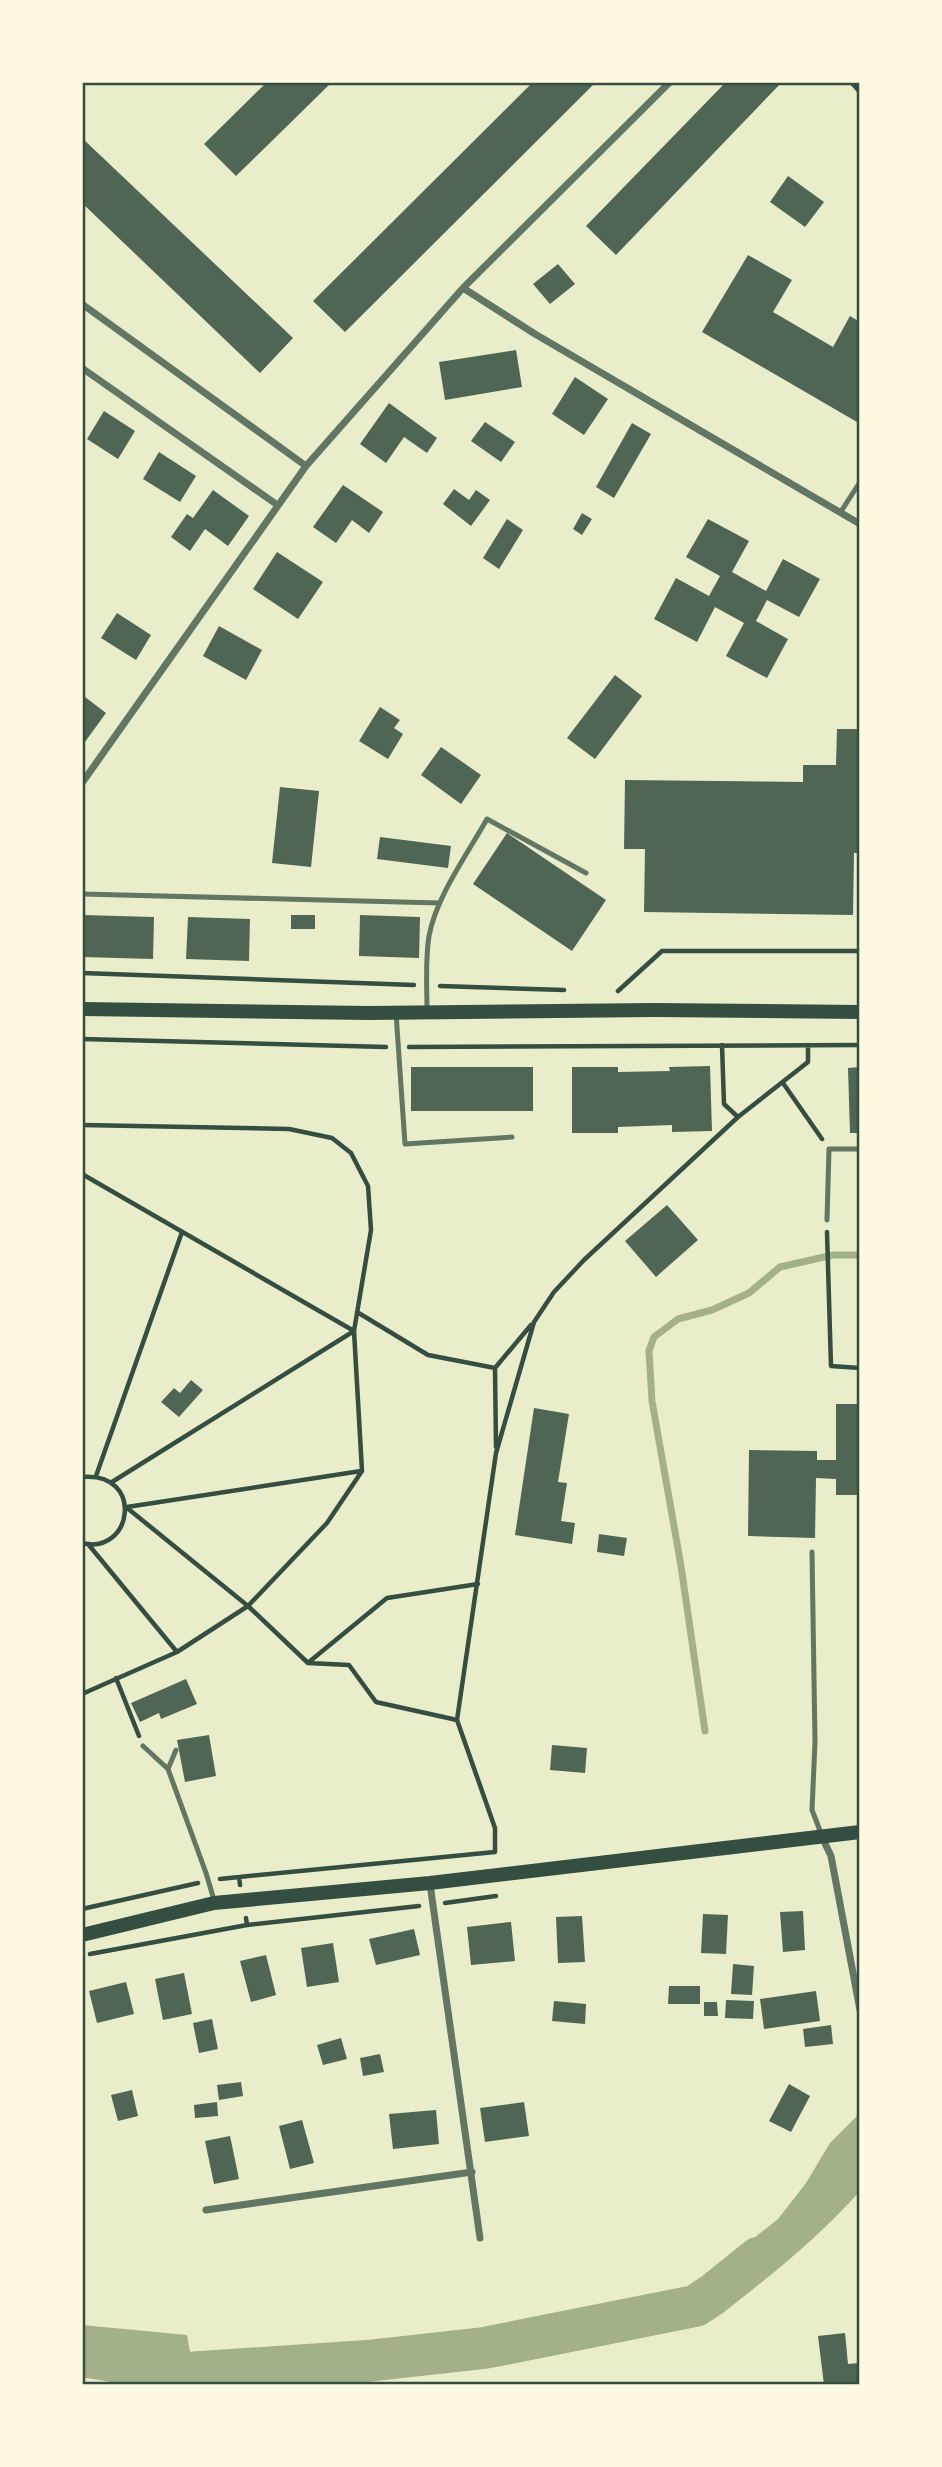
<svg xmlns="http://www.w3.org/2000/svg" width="942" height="2467" font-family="'Fira Sans Condensed',sans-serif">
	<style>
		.water { fill: #a3b18a }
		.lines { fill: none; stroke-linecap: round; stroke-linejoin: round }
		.stream { stroke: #a3b18a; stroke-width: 7 }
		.river { stroke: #a3b18a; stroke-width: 42 }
		.building { fill: #4f6655 }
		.path { stroke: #344e41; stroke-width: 4.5 }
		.service { stroke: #617663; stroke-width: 5 }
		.minor { stroke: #617663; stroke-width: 7 }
		.secondary { stroke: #344e41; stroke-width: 14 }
		.neatline { fill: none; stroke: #344e41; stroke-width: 2.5 }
	</style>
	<rect width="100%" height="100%" fill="#e9edc9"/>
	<path class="water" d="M 860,2113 L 860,2191 C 818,2238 770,2277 720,2314 L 712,2295 L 701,2280 L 778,2219 L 806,2183 L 830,2143 Z
		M 82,2325 L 187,2335 L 196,2385 L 82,2372 Z"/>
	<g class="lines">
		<path class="stream" d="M 705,1731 L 681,1566 L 652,1401 L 649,1351 L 654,1337 L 678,1319 L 712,1310 L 749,1293 L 780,1267 L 833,1255 L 860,1255"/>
		<path class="river" d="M 82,2356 L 187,2373 L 367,2361 L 484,2348 L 695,2306 L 712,2295 L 758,2258"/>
	</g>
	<path class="building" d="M 267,82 L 332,82 L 236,176 L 204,144 Z
		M 533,82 L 594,84 L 345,332 L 313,301 Z
		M 726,82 L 782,82 L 616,255 L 586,226 Z
		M 82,138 L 293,338 L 260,373 L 82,203 Z
		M 788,176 L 824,202 L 805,227 L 770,202 Z
		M 748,255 L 792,280 L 773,312 L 833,347 L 850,316 L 860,322 L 860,417 L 857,422 L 702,332 Z
		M 558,264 L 575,284 L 550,304 L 533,284 Z
		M 516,350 L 522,387 L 445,400 L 439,362 Z
		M 575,377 L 608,399 L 584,435 L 552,414 Z
		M 389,403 L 437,438 L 427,453 L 404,437 L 386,463 L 360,444 Z
		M 104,411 L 135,431 L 118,459 L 87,439 Z
		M 485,422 L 515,442 L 501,462 L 471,441 Z
		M 632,423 L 651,434 L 614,498 L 596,487 Z
		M 159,452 L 196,476 L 180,502 L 143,479 Z
		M 343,485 L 383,512 L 369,533 L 352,520 L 336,543 L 313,527 Z
		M 454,489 L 469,500 L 476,490 L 490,500 L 471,526 L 443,504 Z
		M 213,490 L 249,516 L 228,546 L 205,529 L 190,551 L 171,537 L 187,514 L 193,518 Z
		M 582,513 L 592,519 L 582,535 L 573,529 Z
		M 507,519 L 523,530 L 499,569 L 483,558 Z
		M 708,519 L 749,541 L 732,572 L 766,591 L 783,559 L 820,579 L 799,617 L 767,600 L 756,621 L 788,639 L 767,678 L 726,656 L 744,623 L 715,607 L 697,642 L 654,619 L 676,578 L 709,596 L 720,576 L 686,557 Z
		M 277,552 L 323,582 L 298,619 L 253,589 Z
		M 117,613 L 151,635 L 136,660 L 101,638 Z
		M 219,626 L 262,650 L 246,680 L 203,656 Z
		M 615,675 L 642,696 L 595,759 L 567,738 Z
		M 85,697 L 106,713 L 82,746 L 82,701 Z
		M 380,707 L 400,720 L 394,728 L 403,734 L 388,759 L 359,741 Z
		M 837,729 L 860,729 L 860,853 L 854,853 L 853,915 L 644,912 L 645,849 L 624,849 L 625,780 L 803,782 L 803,765 L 836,765 Z
		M 441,747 L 481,775 L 461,804 L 421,775 Z
		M 280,787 L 319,791 L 311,867 L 272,863 Z
		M 507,833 L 606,900 L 572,951 L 473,884 Z
		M 380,837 L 451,846 L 448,868 L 377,859 Z
		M 82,915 L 154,917 L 153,959 L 82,957 Z
		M 291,915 L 315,915 L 315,929 L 291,929 Z
		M 360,915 L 420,917 L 419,958 L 359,956 Z
		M 188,917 L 250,919 L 249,961 L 186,959 Z
		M 710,1066 L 712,1131 L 672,1132 L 672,1125 L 618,1127 L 618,1133 L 572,1133 L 572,1067 L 618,1067 L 618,1072 L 670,1071 L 669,1067 Z
		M 411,1067 L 533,1067 L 533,1111 L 411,1111 Z
		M 860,1067 L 860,1133 L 850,1133 L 848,1068 Z
		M 667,1205 L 698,1240 L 656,1277 L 625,1241 Z
		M 191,1380 L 203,1390 L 179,1417 L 161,1402 L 174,1388 L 180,1393 Z
		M 836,1404 L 860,1404 L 860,1495 L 836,1495 L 836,1479 L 816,1478 L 815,1538 L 748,1536 L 749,1450 L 817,1451 L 817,1460 L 836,1460 Z
		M 534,1408 L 569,1414 L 558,1482 L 567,1483 L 561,1521 L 575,1523 L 572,1544 L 515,1535 Z
		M 599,1534 L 627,1538 L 624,1556 L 597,1552 Z
		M 186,1679 L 197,1704 L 161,1719 L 159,1713 L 140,1722 L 131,1703 Z
		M 209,1735 L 216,1776 L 185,1782 L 177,1740 Z
		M 552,1745 L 587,1748 L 585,1773 L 550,1770 Z
		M 803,1911 L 805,1950 L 783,1952 L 780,1912 Z
		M 703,1914 L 728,1915 L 726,1954 L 701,1953 Z
		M 582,1916 L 585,1962 L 558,1963 L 556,1917 Z
		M 511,1922 L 515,1961 L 471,1965 L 467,1927 Z
		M 414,1929 L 420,1955 L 376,1965 L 369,1939 Z
		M 333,1943 L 339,1982 L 307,1987 L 301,1948 Z
		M 266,1955 L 276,1995 L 251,2002 L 240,1961 Z
		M 733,1964 L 754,1966 L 752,1995 L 731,1994 Z
		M 184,1973 L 192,2014 L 163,2020 L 155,1979 Z
		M 126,1982 L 134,2014 L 97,2023 L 89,1991 Z
		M 669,1986 L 700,1986 L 700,2004 L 668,2004 Z
		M 816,1991 L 820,2021 L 764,2029 L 760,1999 Z
		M 726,2000 L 754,2001 L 753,2019 L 725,2018 Z
		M 554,2001 L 586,2004 L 585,2024 L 552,2021 Z
		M 704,2002 L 717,2002 L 718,2016 L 704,2016 Z
		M 212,2019 L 218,2049 L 199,2053 L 193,2023 Z
		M 831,2025 L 833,2044 L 805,2047 L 803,2029 Z
		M 341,2038 L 347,2059 L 323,2065 L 317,2045 Z
		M 380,2054 L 384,2072 L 363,2076 L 360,2058 Z
		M 241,2082 L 243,2096 L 219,2100 L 217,2085 Z
		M 789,2084 L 810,2096 L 791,2132 L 769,2121 Z
		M 132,2090 L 138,2116 L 118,2121 L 111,2095 Z
		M 217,2102 L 218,2116 L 195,2118 L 194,2105 Z
		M 524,2102 L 529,2136 L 485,2142 L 480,2108 Z
		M 436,2110 L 439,2144 L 393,2149 L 389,2114 Z
		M 302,2120 L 314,2163 L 290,2169 L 279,2126 Z
		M 230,2136 L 239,2179 L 214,2184 L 205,2141 Z
		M 845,2333 L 848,2364 L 859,2363 L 860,2385 L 824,2385 L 818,2336 Z"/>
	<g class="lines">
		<path class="path" d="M 851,82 L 860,92
			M 82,973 L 414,985
			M 440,986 L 564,990
			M 618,991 L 662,951 L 860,951
			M 82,1039 L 386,1047
			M 722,1045 L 724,1104 L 738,1117
			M 409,1047 L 860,1045
			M 783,1083 L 822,1139
			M 82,1125 L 289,1129 L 332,1138 L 351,1153 L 368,1186 L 371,1230 L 354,1331 L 112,1482
			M 82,1174 L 354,1331 L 362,1471 L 327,1523 L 248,1606 L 177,1652 L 82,1694
			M 827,1232 L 831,1366 L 860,1368
			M 357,1312 L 428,1355 L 495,1368
			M 496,1447 L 495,1368 L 531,1325
			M 96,1476 L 182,1232
			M 82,1477 C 145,1471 133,1556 82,1543
			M 126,1507 L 248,1606 L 308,1663 L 349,1665 L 376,1702 L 457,1720
			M 127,1507 L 361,1471
			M 88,1544 L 177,1652
			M 309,1662 L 387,1598 L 478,1584
			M 116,1678 L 139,1736
			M 220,1879 L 239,1877
			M 240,1885 L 239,1877 L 495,1852 L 495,1828 L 457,1720 L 496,1453 L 534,1322 L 554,1292 L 584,1260 L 738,1117 L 808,1062 L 808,1045
			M 445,1903 L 496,1896
			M 82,1909 L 198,1883
			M 246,1918 L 247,1925 L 419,1906
			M 90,1954 L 247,1925"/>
		<path class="service" d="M 840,513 L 860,482
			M 82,894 L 440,903
			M 427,1012 C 427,987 425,960 429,936 C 436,897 468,853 487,819 L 586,873
			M 396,1013 L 405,1144 L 512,1137
			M 827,1220 L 829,1149 L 860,1149
			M 812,1552 L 815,1742 L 812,1810 L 822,1836
			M 143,1746 L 168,1769
			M 176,1750 L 168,1769 L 206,1873 L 214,1900"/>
		<path class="minor" d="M 463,288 L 535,334 L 860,524
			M 82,304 L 306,466
			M 82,368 L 276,504
			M 82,783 L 306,466 L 463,288 L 670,82
			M 822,1837 L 831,1856 L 860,2010
			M 430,1884 L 480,2238
			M 206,2210 L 472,2172"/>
		<path class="secondary" d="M 82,1009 L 369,1013 L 654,1010 L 860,1012
			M 82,1935 L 214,1903 L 430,1883 L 860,1832"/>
	</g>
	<rect width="942" height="2467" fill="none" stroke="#fefae0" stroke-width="168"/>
	<rect x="84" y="84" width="774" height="2299" class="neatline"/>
</svg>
